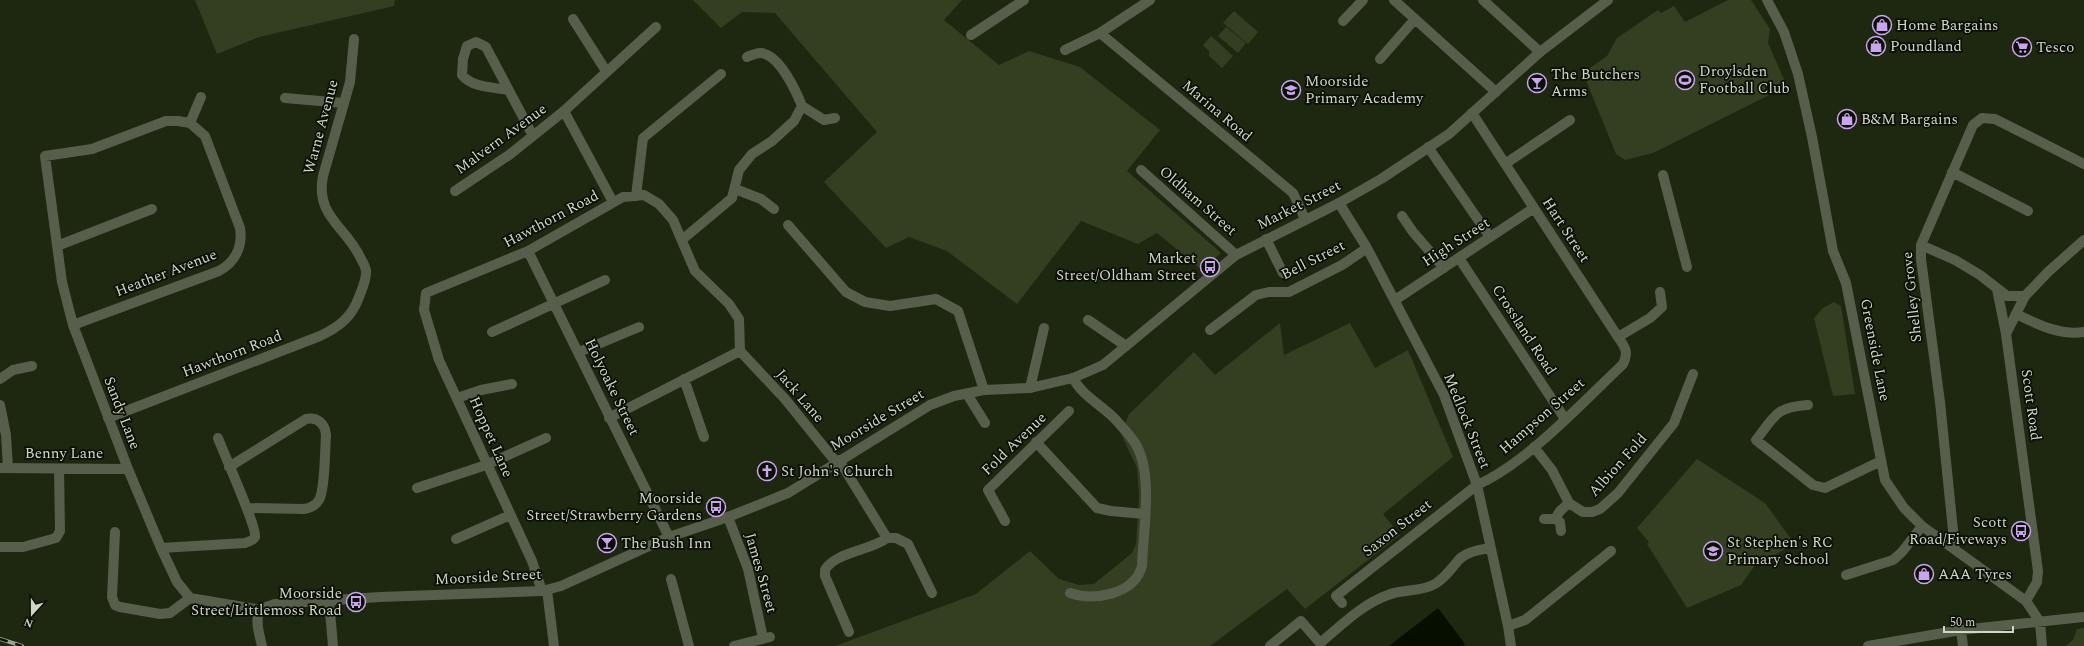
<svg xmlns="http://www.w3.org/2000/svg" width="2084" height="646" font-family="Spectral,serif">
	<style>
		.green { fill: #343f22 }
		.water { fill: #060e00 }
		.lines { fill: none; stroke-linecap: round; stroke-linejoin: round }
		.minor { stroke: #575f4c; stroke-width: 10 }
		.tertiary { stroke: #575f4c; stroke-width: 10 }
		.rail-casing { stroke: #9aa190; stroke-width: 4 }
		.rail { stroke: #0b0f05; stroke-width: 2.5; stroke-dasharray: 8; stroke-linecap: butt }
		.labels { text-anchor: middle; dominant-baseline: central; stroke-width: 3.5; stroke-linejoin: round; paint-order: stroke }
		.poi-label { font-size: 15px; fill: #cfd6c7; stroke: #0b0f05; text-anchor: start }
		.street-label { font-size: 15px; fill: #cfd6c7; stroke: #0b0f05 }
	</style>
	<rect width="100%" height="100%" fill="#1e2710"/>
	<path class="green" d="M 195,0 L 395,0 L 394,6 L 259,37 L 217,54 Z
		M 693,0 L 962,0 L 944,20 L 999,65 L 1029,51 L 1080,67 L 1160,130 L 1127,171 L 1221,253 L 1201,269 L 1157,233 L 1138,244 L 1081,221 L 1017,304 L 947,251 L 909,237 L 886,248 L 824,182 L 877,132 L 775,13 L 742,12 L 721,28 Z
		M 1728,0 L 1751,0 L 1770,29 L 1768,43 L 1787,86 L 1653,153 L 1625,160 L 1616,154 L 1583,73 L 1607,56 L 1617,38 L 1658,10 L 1661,13 L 1674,6 L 1685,22 Z
		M 1234,11 L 1258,32 L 1248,44 L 1223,23 Z
		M 1226,27 L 1246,43 L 1238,53 L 1218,36 Z
		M 1211,36 L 1233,56 L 1222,68 L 1209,56 L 1209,51 L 1203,45 Z
		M 1834,302 L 1841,306 L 1855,394 L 1833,396 L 1814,318 L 1823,308 Z
		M 1280,323 L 1284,355 L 1350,323 L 1375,368 L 1408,350 L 1453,457 L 1383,514 L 1400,535 L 1305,609 L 1287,589 L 1210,646 L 835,646 L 976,594 L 1030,551 L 1059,579 L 1079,585 L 1094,584 L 1132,553 L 1136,544 L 1139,496 L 1137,468 L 1121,434 L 1129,414 L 1194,352 L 1215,375 Z
		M 1697,459 L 1765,503 L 1794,543 L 1763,563 L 1758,561 L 1741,585 L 1687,608 L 1647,544 L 1649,542 L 1637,528 Z
		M 2084,628 L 2084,646 L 2065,646 L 2073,640 L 2077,629 Z"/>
	<path class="water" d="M 1438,608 L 1465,644 L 1463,646 L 1389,646 Z"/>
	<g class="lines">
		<path class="minor" d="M 1394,0 L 1496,92
			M 1483,0 L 1540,52
			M 1767,0 L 1784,32 L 1798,74 L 1812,137 L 1833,251 L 1846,283 L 1885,480 L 1904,508 L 1922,526 L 2026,601 L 2040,622 L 2042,646
			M 573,19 L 606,71
			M 1343,21 L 1363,0
			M 1100,33 L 1293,193 L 1305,219
			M 971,35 L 1024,0
			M 1065,50 L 1100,33 L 1150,0
			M 1380,59 L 1415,19
			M 508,90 C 492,87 473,88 462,75 L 463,59 L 467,46 L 476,42 L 486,47 L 533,136
			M 285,98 L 343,103
			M 802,106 L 824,120 L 835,118
			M 564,111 L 613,202
			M 190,123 L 201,97
			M 1428,147 L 1490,237
			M 1505,164 L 1570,120
			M 1141,170 L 1236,255
			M 1952,172 L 2028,211
			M 1663,175 L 1687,267
			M 735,189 L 761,199 L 774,209
			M 455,191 L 509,155 L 564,111 L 656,27
			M 636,196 L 643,138 L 721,74
			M 1339,203 L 1367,248 L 1444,395 L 1477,485 L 1508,626 L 1511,646
			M 1402,216 L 1413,232 L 1444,268
			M 788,225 L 846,292 L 865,302 L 890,306 L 936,299 L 958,311 L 984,390
			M 683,239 L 732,198 L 739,170 L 752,154 L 772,141 L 794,121 L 802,106 C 796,91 781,59 765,54 C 759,51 753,55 747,57
			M 1266,239 L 1283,273
			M 1921,245 L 1955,260 L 1980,275 L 2007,296 L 2025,296
			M 57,246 L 152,209
			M 528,251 L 669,537
			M 1459,258 L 1565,419
			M 1997,289 L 2006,334
			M 1395,300 L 1534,208
			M 2016,314 C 2037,324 2060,336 2084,332
			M 1088,320 L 1126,346
			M 73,325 L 219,271 C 235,262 243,247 240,228 L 205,136 L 190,123 L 178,121 L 166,121 L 92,149 L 45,156 L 62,282 L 73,325 L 128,469 L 161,548 L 177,582 L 190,598 L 262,610
			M 1210,330 L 1256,295 L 1269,292 L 1289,292 L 1342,265 L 1367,248
			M 492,332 L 605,280
			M 1618,337 L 1650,318 L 1662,307 L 1660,292
			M 740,351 L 785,399 L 836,462
			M 579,352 L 639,327
			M 0,379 L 13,370 L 32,366
			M 684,379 L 704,437
			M 1030,388 L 1044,328
			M 967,394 L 985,423
			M 457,398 L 481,390 L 512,384
			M 0,405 L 6,435 L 8,468
			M 1808,405 C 1775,407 1775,416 1756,440 L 1813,485 L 1825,488 L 1881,461
			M 108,418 L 320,336 C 339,327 352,317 359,297 C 362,289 367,279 366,270 C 365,266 363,262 361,259 C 347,227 315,217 323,176 L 350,82 L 354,39
			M 609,418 L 740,351
			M 1036,442 L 1097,508 L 1111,511 L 1144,514
			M 1534,447 L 1552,470 L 1569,503 L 1583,512 L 1592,512 L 1600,509 L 1618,493 L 1674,423 L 1693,374
			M 839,460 L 887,538 L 896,538 L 908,544 L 932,593
			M 229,467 L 306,419 C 317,417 325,423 326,435 C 325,448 325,490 319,500 C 316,505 310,508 304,509 L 247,508
			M 0,468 L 128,469
			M 417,488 L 486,465 L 546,438
			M 728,517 L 748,569 L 763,638
			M 1544,519 L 1555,519 L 1560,511 L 1569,503
			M 1555,519 L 1560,522 L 1561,531
			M 1005,521 L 988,490 L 1069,411
			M 115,532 L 112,597 L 115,605 L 120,607 L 160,614 L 170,613 L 190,598
			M 456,539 L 510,515
			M 0,547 L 23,547 L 56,538 L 60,531 L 59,469
			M 161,548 L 245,543 C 248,542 253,541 255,537 C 257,527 224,454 218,438
			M 1955,550 L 1940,402 L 1921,259 L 1921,245 L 1973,125 L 1982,118 L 1995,119 L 2084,164
			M 1846,575 L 1893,560 L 1902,552 L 1922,526
			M 671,579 L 689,646
			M 547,590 L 554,646
			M 542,591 L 532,561 L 439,360 L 424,310 L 426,293 L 528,251 L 623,197 L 644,195 L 659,204 L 673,220 L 695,271 L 729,304 L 739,319 L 740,351
			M 1070,593 C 1094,601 1134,595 1142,566 C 1143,531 1154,473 1135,443 C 1130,435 1122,427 1116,420 C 1102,405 1082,396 1073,378
			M 329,600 L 333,646
			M 1342,603 L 1336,596 L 1477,485 C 1527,463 1583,402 1623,364 C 1629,352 1625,347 1618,337 L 1472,113
			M 1508,626 L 1525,620 L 1611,551
			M 1961,630 L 1963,646
			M 849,632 L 825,576 L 825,570 C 835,552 870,551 887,538
			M 734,646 L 770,637
			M 1270,646 L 1301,621 L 1320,643 C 1341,626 1362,604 1388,595 C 1403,589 1421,592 1435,584 C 1445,578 1450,570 1457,562 C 1464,552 1479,550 1490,548
			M 1868,646 L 1961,630 L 2084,617"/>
		<path class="tertiary" d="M 2026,601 L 2037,582 L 2038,571 L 2006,334 L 2025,296 L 2048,272 L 2084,240
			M 262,646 C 260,636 254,620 260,611 C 263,607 270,606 275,604 L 380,597 L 542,591 L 561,586 L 669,537 L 728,517 L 788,493 L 930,405 L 954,396 L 984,390 L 1030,388 L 1073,378 L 1103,365 L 1236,255 L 1339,203 L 1381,179 L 1449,134 L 1540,52 L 1608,0"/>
		<g class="rail-casing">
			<path id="rail" d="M 0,639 L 22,646"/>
		</g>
		<use href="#rail" class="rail"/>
	</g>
	<defs>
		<g id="shop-ring" transform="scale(1)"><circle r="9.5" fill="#0b0f05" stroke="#c9a5ee" stroke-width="1.5"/><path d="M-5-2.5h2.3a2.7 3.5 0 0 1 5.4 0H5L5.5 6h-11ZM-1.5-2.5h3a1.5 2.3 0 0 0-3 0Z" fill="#c9a5ee"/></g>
		<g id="supermarket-ring" transform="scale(1)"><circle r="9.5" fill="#0b0f05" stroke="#c9a5ee" stroke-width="1.5"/><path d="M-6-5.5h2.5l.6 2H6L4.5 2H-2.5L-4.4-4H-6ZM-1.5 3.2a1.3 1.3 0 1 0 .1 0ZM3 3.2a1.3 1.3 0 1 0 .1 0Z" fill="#c9a5ee"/></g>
		<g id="stadium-ring" transform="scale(1)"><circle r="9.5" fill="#0b0f05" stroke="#c9a5ee" stroke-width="1.5"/><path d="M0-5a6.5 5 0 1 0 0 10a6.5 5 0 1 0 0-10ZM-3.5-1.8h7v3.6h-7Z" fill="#c9a5ee"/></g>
		<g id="bar-ring" transform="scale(1)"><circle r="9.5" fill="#0b0f05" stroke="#c9a5ee" stroke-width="1.5"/><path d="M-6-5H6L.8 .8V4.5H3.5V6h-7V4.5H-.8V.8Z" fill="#c9a5ee"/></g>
		<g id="school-ring" transform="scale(1)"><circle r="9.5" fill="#0b0f05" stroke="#c9a5ee" stroke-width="1.5"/><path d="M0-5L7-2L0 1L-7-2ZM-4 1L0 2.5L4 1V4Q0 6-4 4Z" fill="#c9a5ee"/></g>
		<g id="bus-ring" transform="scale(1)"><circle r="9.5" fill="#0b0f05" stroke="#c9a5ee" stroke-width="1.5"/><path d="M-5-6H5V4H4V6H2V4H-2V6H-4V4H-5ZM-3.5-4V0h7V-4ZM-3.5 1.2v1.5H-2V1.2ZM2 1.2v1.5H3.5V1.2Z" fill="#c9a5ee"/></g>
		<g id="church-ring" transform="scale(1)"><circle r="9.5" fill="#0b0f05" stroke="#c9a5ee" stroke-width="1.5"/><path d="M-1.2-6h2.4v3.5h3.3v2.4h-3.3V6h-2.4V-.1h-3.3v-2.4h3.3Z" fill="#c9a5ee"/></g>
	</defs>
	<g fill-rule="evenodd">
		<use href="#shop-ring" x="1882" y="25"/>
		<use href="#shop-ring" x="1876" y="46"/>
		<use href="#supermarket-ring" x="2022" y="47"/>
		<use href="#stadium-ring" x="1685" y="80"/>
		<use href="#bar-ring" x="1537" y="83"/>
		<use href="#school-ring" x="1291" y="90"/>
		<use href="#shop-ring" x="1847" y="119"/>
		<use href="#bus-ring" x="1210" y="267"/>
		<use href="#church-ring" x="767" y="471"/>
		<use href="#bus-ring" x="716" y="507"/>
		<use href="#bus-ring" x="2021" y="531"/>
		<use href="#bar-ring" x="607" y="543"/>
		<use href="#school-ring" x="1713" y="551"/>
		<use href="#shop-ring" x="1924" y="574"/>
		<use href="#bus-ring" x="356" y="602"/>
	</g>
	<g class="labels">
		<g class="poi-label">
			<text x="1896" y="25">Home Bargains</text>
			<text x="1890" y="46">Poundland</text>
			<text x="2036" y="47">Tesco</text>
			<text x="1699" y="71">Droylsden<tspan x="1699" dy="17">Football Club</tspan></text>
			<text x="1551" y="74">The Butchers<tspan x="1551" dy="17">Arms</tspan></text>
			<text x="1305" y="81">Moorside<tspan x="1305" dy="17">Primary Academy</tspan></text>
			<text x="1861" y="119">B&amp;M Bargains</text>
			<text x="1196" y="258" text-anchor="end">Market<tspan x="1196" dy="17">Street/Oldham Street</tspan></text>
			<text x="781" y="471">St John's Church</text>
			<text x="702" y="498" text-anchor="end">Moorside<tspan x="702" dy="17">Street/Strawberry Gardens</tspan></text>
			<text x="2007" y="522" text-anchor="end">Scott<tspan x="2007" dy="17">Road/Fiveways</tspan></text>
			<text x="1727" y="542">St Stephen's RC<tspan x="1727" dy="17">Primary School</tspan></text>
			<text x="621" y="543">The Bush Inn</text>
			<text x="1938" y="574">AAA Tyres</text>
			<text x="342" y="593" text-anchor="end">Moorside<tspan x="342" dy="17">Street/Littlemoss Road</tspan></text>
		</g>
		<g class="street-label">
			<text transform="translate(1217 111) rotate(40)">Marina Road</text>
			<text transform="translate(321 127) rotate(-75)">Warne Avenue</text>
			<text transform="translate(501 139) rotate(-36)">Malvern Avenue</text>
			<text transform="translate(1198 201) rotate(41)">Oldham Street</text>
			<text transform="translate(1299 205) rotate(-27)">Market Street</text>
			<text transform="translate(551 219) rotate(-28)">Hawthorn Road</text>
			<text transform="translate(1566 230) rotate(57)">Hart Street</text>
			<text transform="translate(1456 242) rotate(-33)">High Street</text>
			<text transform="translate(1313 260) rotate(-27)">Bell Street</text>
			<text transform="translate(166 273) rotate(-21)">Heather Avenue</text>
			<text transform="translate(1912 297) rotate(-96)">Shelley Grove</text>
			<text transform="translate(1524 330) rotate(57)">Crossland Road</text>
			<text transform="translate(1875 350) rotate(79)">Greenside Lane</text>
			<text transform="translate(232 354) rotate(-21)">Hawthorn Road</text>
			<text transform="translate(612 387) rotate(64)">Holyoake Street</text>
			<text transform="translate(800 396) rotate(49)">Jack Lane</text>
			<text transform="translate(2031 405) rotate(82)">Scott Road</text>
			<text transform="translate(122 413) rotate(69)">Sandy Lane</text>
			<text transform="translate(1542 416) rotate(-41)">Hampson Street</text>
			<text transform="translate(877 420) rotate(-31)">Moorside Street</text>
			<text transform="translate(1467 421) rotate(68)">Medlock Street</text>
			<text transform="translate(491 437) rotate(66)">Hoppet Lane</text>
			<text transform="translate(1014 444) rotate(-44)">Fold Avenue</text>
			<text x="64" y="453">Benny Lane</text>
			<text transform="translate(1618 465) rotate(-48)">Albion Fold</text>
			<text transform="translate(1397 528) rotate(-38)">Saxon Street</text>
			<text transform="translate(761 573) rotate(74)">James Street</text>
			<text transform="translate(488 577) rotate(-3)">Moorside Street</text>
		</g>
	</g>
	<g transform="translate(32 614) rotate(201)" stroke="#0b0f05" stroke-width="3" paint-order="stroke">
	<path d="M0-3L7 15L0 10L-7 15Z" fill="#cfd6c7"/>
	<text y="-6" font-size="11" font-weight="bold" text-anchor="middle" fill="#cfd6c7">N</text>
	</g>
	<path d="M1944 626v6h69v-6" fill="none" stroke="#cfd6c7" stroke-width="2"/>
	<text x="1950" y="626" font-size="12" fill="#cfd6c7" stroke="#0b0f05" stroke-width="3" paint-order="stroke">50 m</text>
</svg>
